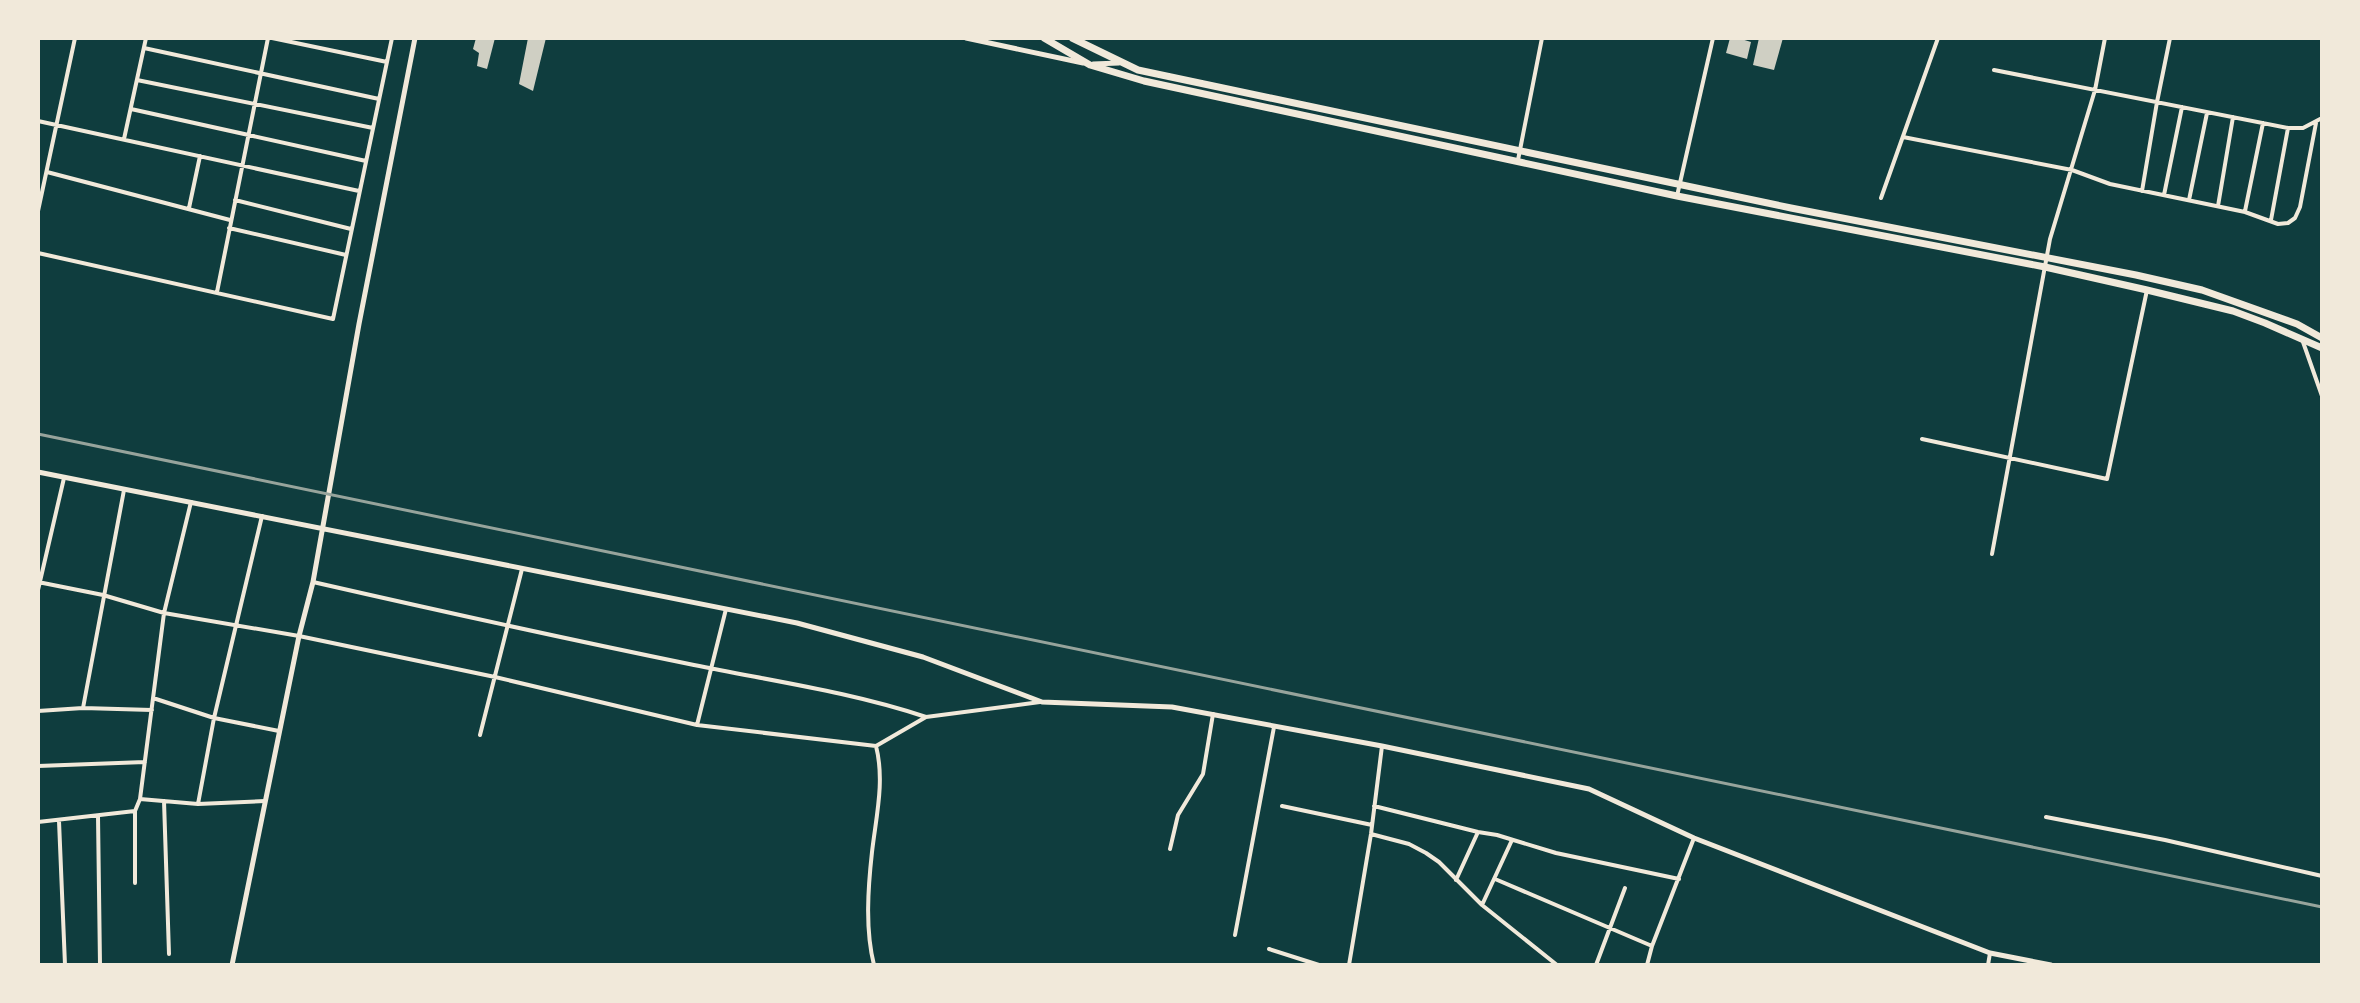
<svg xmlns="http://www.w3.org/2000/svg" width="2360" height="1003" font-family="Roboto,sans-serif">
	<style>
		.building { fill: #cfcfc3 }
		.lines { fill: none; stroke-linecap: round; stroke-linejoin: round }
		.minor { stroke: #f1e9da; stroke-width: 4 }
		.tertiary { stroke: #f1e9da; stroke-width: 5 }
		.primary { stroke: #f1e9da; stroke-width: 7 }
		.rail { stroke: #97a49c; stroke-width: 3 }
	</style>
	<rect width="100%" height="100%" fill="#0f3d3e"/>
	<path class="building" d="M 476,38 L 495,38 L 487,69 L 477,66 L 479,53 L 473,49 Z
		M 528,38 L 546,38 L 533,91 L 519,84 Z
		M 1730,38 L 1738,38 L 1751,42 L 1747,59 L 1726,53 Z
		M 1759,38 L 1783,38 L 1774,70 L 1753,65 Z"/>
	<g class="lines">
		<path class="minor" d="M 272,38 L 387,62
			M 144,48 L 379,99
			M 1994,70 L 2288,128 L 2303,128 L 2322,118
			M 137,80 L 373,128
			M 131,109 L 366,161
			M 38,121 L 359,191
			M 1903,137 L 2072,170 L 2110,184 L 2245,212 L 2278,224 L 2288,223 L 2295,218 L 2300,207 L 2316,123
			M 124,139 L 146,38
			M 1518,160 L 1542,38
			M 47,172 L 230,220
			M 2142,191 L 2157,102 L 2170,38
			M 2164,195 L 2182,107
			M 1677,196 L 1713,38
			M 1881,198 L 1938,38
			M 235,200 L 351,229
			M 2189,200 L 2207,113
			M 2218,206 L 2233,117
			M 189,208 L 200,156
			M 38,211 L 75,38
			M 2245,211 L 2263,123
			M 2271,220 L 2288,128
			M 229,228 L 346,255
			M 38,253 L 333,319 L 392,38
			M 217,292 L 268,38
			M 2303,342 L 2322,396
			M 1922,439 L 2107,479 L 2147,290
			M 1992,554 L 2050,239 L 2095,90 L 2105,38
			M 38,582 L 103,595 L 164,613 L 299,636 L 495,677 L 697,725 L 876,746 L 926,717 L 1040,702
			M 313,582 C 440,611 567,639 694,665 C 772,681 851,692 926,717
			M 38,590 L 64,478
			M 153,698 L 214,718 L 279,731
			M 83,708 L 152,710
			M 38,711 L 83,708 L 124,490
			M 697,725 L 726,609
			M 480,735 L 522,569
			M 38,766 L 145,762
			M 140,799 L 164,613 L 191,502
			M 164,801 L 169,954
			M 198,804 L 265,801
			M 1282,806 L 1372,825
			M 1374,806 L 1478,832 L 1497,835 L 1556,853 L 1679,879
			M 98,816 L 100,965
			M 2046,817 L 2165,840 L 2322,876
			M 59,821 L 65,965
			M 38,822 L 135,811 L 140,799 L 198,804 L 214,718 L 262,516
			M 1371,834 L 1409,844 L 1426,853 L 1439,862 L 1482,905 L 1557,965
			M 1170,849 L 1178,815 L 1203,774 L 1213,714
			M 1495,879 L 1652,946
			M 1456,880 L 1478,832
			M 135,883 L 135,811
			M 1482,905 L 1512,840
			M 1235,935 L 1274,727
			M 1269,949 L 1319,965
			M 874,965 C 865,929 868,888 872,852 C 876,817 885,781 876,746
			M 1349,965 L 1371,834 L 1382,746
			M 1596,965 L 1625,888
			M 1647,965 L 1652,946 L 1694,838
			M 1988,965 L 1990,953"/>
		<path class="tertiary" d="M 966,38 L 1083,63
			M 1093,64 L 1119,63
			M 38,472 L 797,623 L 923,657 L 1042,702 L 1172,707 L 1382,746 L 1589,789 L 1694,838 L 1990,953 L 2051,965
			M 232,965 L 299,636 L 313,582 L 359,324 L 415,38"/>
		<path class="primary" d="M 1044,38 L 1090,65 L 1144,81 L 1677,196 L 2045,267 L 2147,290 L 2233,311 L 2265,323 L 2322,348
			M 1072,38 L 1138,70 L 1791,208 L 2136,275 L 2202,290 L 2297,324 L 2322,338"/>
		<path class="rail" d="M 38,434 L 2322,907"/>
	</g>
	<rect width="2360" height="1003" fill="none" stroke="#f1e9da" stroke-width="80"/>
</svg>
